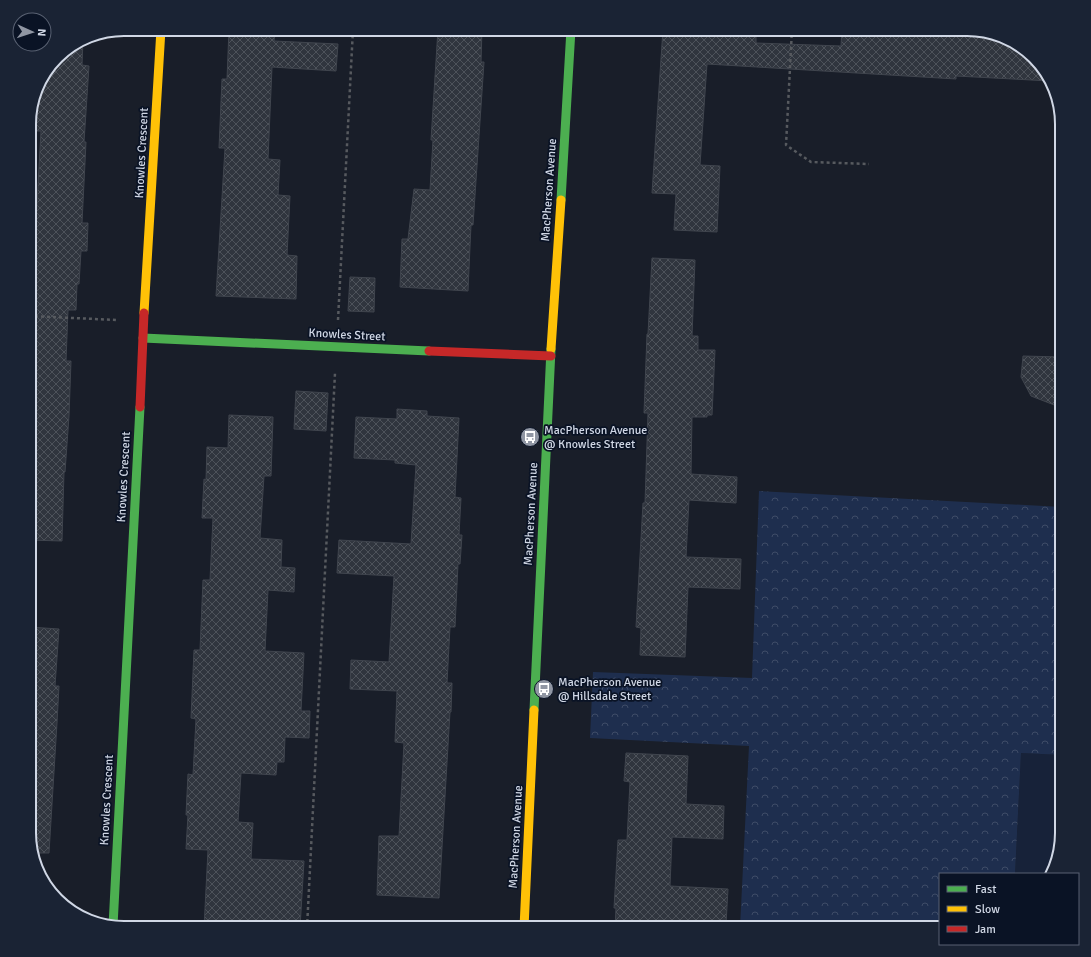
<svg xmlns="http://www.w3.org/2000/svg" width="1091" height="957" font-family="Signika,sans-serif">
	<style>
		.built { fill: #172239 }
		.park { fill: url(#park-crowns) }
		.building { fill: url(#building-cross-hatch); stroke: #40454e }
		.lines { fill: none; stroke-linecap: round; stroke-linejoin: round }
		.path { stroke: #575a5f; stroke-width: 2.5; stroke-dasharray: 3 3; stroke-linecap: butt }
		.fast { stroke: #4caf50; stroke-width: 9 }
		.slow { stroke: #ffc107; stroke-width: 9 }
		.jam { stroke: #c62828; stroke-width: 9 }
		.labels { text-anchor: middle; dominant-baseline: central; stroke-width: 3.5; stroke-linejoin: round; paint-order: stroke }
		.street-label { font-size: 12px; fill: #d0d7e5; stroke: #0a1325 }
		.poi-label { font-size: 12px; fill: #d0d7e5; stroke: #0a1325; text-anchor: start }
		.rim { fill: none; stroke: #d0d7e5; stroke-width: 2 }
	</style>
	<defs>
		<pattern id="park-crowns" width="20" height="18" patternUnits="userSpaceOnUse"><rect width="20" height="18" fill="#1e2e4e"/><path d="M2 6a3 3 0 1 1 6 0M12 15a3 3 0 1 1 6 0" fill="none" stroke="#3e4c67"/></pattern>
		<pattern id="building-cross-hatch" width="8" height="8" patternUnits="userSpaceOnUse"><rect width="8" height="8" fill="#30353e"/><path d="M0 0l8 8M0 8l8-8" fill="none" stroke="#4d525a"/></pattern>
	</defs>
	<rect width="100%" height="100%" fill="#191e29"/>
	<path class="built" d="M 1021,753 L 1062,755 L 1062,839 L 1055,869 L 1051,874 L 1015,874 Z"/>
	<path class="park" d="M 759,491 L 1062,507 L 1062,755 L 1021,753 L 1015,874 L 940,874 L 940,928 L 740,928 L 749,746 L 590,738 L 593,672 L 752,678 Z"/>
	<path class="building" d="M 229,29 L 275,29 L 274,41 L 338,44 L 336,71 L 272,67 L 268,159 L 280,160 L 278,195 L 290,196 L 287,255 L 297,256 L 296,299 L 216,296 L 225,148 L 219,148 L 222,79 L 227,79 Z
		M 438,29 L 482,29 L 481,62 L 484,62 L 473,225 L 471,225 L 468,291 L 400,287 L 402,239 L 408,239 L 414,189 L 430,190 L 433,140 L 431,140 Z
		M 663,29 L 756,29 L 756,43 L 841,46 L 842,29 L 926,29 L 926,30 L 980,34 L 980,32 L 1003,36 L 1034,57 L 1050,81 L 956,76 L 956,79 L 707,64 L 700,165 L 720,166 L 717,232 L 674,230 L 676,194 L 652,193 Z
		M 83,40 L 82,65 L 89,66 L 84,142 L 86,142 L 82,223 L 88,223 L 87,251 L 81,251 L 79,284 L 77,284 L 76,310 L 68,310 L 66,361 L 71,361 L 69,416 L 65,472 L 64,472 L 62,541 L 29,540 L 29,248 L 31,249 L 32,239 L 35,240 L 41,131 L 36,131 L 39,82 L 61,53 Z
		M 652,258 L 695,260 L 692,336 L 698,336 L 698,350 L 715,350 L 712,415 L 707,415 L 707,417 L 692,417 L 691,474 L 737,477 L 736,503 L 689,500 L 686,557 L 741,559 L 740,589 L 688,587 L 685,657 L 640,655 L 641,628 L 636,627 L 643,503 L 645,503 L 648,413 L 644,413 L 647,334 L 648,334 Z
		M 350,277 L 375,278 L 374,312 L 348,311 Z
		M 1023,356 L 1062,357 L 1062,408 L 1031,396 L 1021,377 Z
		M 296,391 L 328,393 L 326,431 L 294,429 Z
		M 397,409 L 427,411 L 427,416 L 459,418 L 455,497 L 461,498 L 459,535 L 462,535 L 460,564 L 458,564 L 455,627 L 450,627 L 447,683 L 452,683 L 451,712 L 450,712 L 439,898 L 377,895 L 379,836 L 399,836 L 404,743 L 395,742 L 397,691 L 350,689 L 351,660 L 389,662 L 394,576 L 337,573 L 339,540 L 411,544 L 416,465 L 395,463 L 395,460 L 354,458 L 356,417 L 397,419 Z
		M 229,415 L 273,417 L 271,476 L 264,476 L 260,538 L 282,540 L 281,567 L 295,568 L 294,592 L 268,590 L 265,651 L 304,653 L 301,711 L 310,711 L 309,738 L 285,737 L 284,762 L 277,762 L 276,775 L 241,773 L 238,822 L 253,823 L 251,859 L 304,861 L 300,928 L 204,928 L 208,850 L 186,849 L 188,815 L 186,815 L 188,774 L 193,775 L 196,719 L 191,718 L 194,650 L 200,650 L 203,580 L 210,580 L 213,518 L 202,518 L 204,479 L 206,480 L 207,447 L 228,448 Z
		M 29,627 L 59,629 L 55,686 L 59,686 L 57,723 L 49,853 L 33,853 L 29,839 Z
		M 626,753 L 688,756 L 686,804 L 724,806 L 723,839 L 672,837 L 670,886 L 728,889 L 726,924 L 658,920 L 657,928 L 615,928 L 616,908 L 614,908 L 618,840 L 627,840 L 630,782 L 624,781 Z"/>
	<g class="lines">
		<path class="path" d="M 792,29 L 786,145 L 811,162 L 869,164
			M 29,316 L 117,320
			M 338,320 L 353,29
			M 307,928 L 335,373"/>
		<path class="fast" d="M 561,200 L 571,29
			M 143,338 L 429,351
			M 534,710 L 551,349
			M 113,926 L 140,407"/>
		<path class="slow" d="M 144,313 L 161,29
			M 551,349 L 561,200
			M 524,928 L 534,710"/>
		<path class="jam" d="M 429,351 L 551,356
			M 140,407 L 144,313"/>
	</g>
	<defs>
		<g id="bus-disc" transform="scale(1)"><circle r="9.5" fill="#9096a3" stroke="#0a1325"/><path d="M-5-6H5V4H4V6H2V4H-2V6H-4V4H-5ZM-3.5-4V0h7V-4ZM-3.5 1.2v1.5H-2V1.2ZM2 1.2v1.5H3.5V1.2Z" fill="#fff"/></g>
	</defs>
	<g fill-rule="evenodd">
		<use href="#bus-disc" x="530" y="437"/>
		<use href="#bus-disc" x="544" y="689"/>
	</g>
	<g class="labels">
		<g class="street-label">
			<text transform="translate(142 153) rotate(-87)">Knowles Crescent</text>
			<text transform="translate(549 190) rotate(-86)">MacPherson Avenue</text>
			<text transform="translate(347 335) rotate(3)">Knowles Street</text>
			<text transform="translate(124 477) rotate(-87)">Knowles Crescent</text>
			<text transform="translate(531 514) rotate(-87)">MacPherson Avenue</text>
			<text transform="translate(107 800) rotate(-87)">Knowles Crescent</text>
			<text transform="translate(516 837) rotate(-87)">MacPherson Avenue</text>
		</g>
		<g class="poi-label">
			<text x="544" y="430">MacPherson Avenue<tspan x="544" dy="14">@ Knowles Street</tspan></text>
			<text x="558" y="682">MacPherson Avenue<tspan x="558" dy="14">@ Hillsdale Street</tspan></text>
		</g>
	</g>
	<path d="M0 0H1091V957H0ZM124 36H967A88 88 0 0 1 1055 124V833A88 88 0 0 1 967 921H124A88 88 0 0 1 36 833V124A88 88 0 0 1 124 36Z" fill="#1a2334" fill-rule="evenodd"/>
	<path class="rim" d="M124 36H967A88 88 0 0 1 1055 124V833A88 88 0 0 1 967 921H124A88 88 0 0 1 36 833V124A88 88 0 0 1 124 36Z"/>
	<rect x="939" y="873" width="140" height="72" fill="#0a1325" stroke="#596172"/>
	<rect x="947" y="886" width="20" height="6" fill="#4caf50" stroke="#596172"/>
	<text x="975" y="893" font-size="12" fill="#d0d7e5">Fast</text>
	<rect x="947" y="906" width="20" height="6" fill="#ffc107" stroke="#596172"/>
	<text x="975" y="913" font-size="12" fill="#d0d7e5">Slow</text>
	<rect x="947" y="926" width="20" height="6" fill="#c62828" stroke="#596172"/>
	<text x="975" y="933" font-size="12" fill="#d0d7e5">Jam</text>
	<g transform="translate(32 32) rotate(93)"><circle r="19" fill="#0a1325" stroke="#596172"/>
	<path d="M0-3L7 15L0 10L-7 15Z" fill="#9096a3"/>
	<text y="-6" font-size="11" font-weight="bold" text-anchor="middle" fill="#d0d7e5">N</text>
	</g>
</svg>
